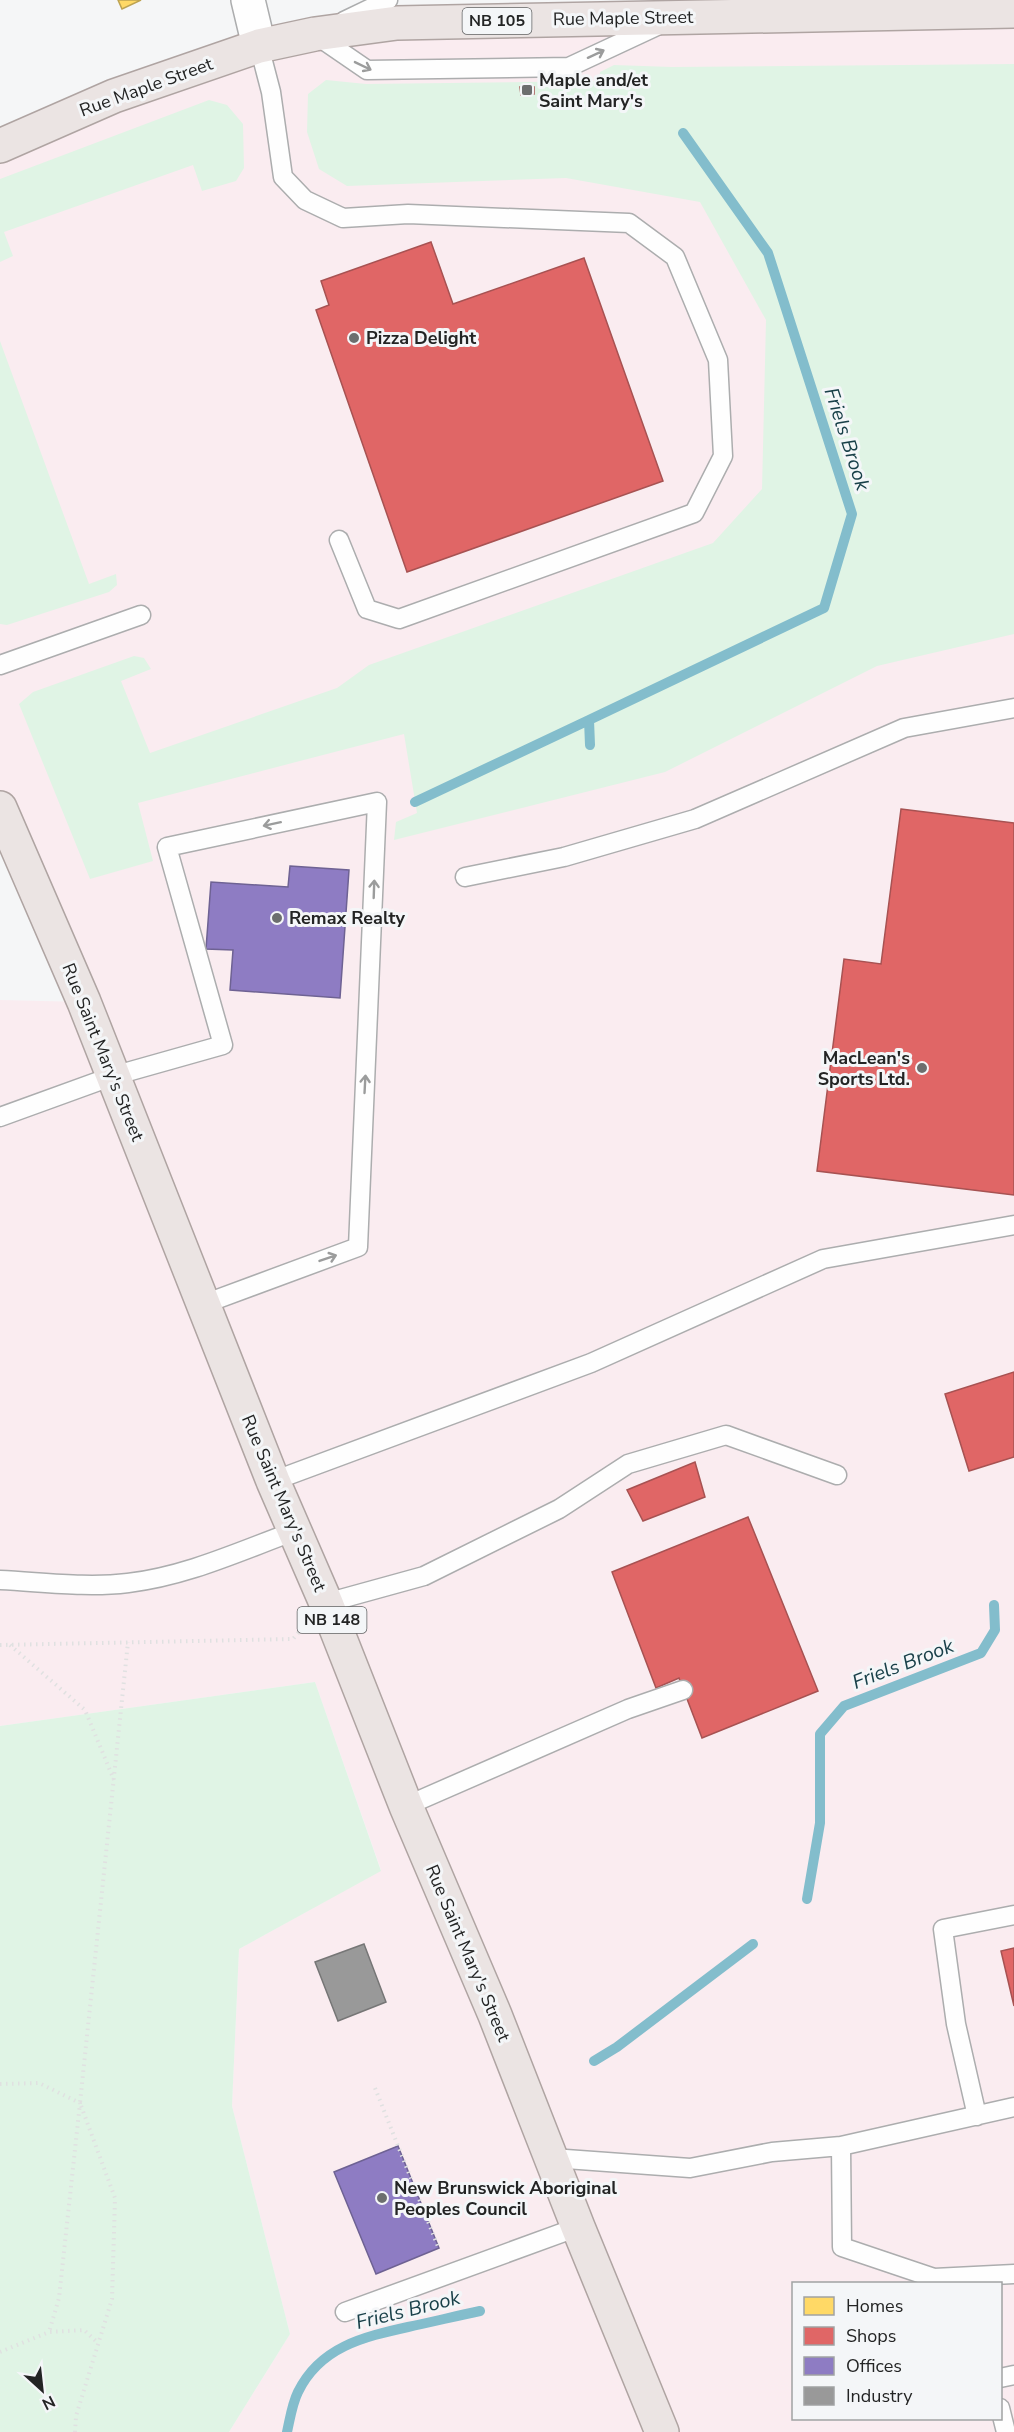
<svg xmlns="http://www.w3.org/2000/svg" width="1014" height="2432" font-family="'Nunito Sans',sans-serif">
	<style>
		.commercial { fill: #faecf0; fill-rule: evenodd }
		.green { fill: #e0f4e5 }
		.homes { fill: #ffd966; stroke: #bda352; stroke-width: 1.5 }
		.shops { fill: #e06666; stroke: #a75252; stroke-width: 1.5 }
		.offices { fill: #8e7cc3; stroke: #6e6293; stroke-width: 1.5 }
		.industry { fill: #999; stroke: #767676; stroke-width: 1.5 }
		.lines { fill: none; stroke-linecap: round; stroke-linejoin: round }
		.stream { stroke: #83bdcc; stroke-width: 10 }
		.lane-casing { stroke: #acadae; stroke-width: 21 }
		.street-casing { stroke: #acadae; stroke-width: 36 }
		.primary-casing { stroke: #afa4a2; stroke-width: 36 }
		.path { stroke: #e0e1e1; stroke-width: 4; stroke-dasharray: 1.5 4.5; stroke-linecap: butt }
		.lane { stroke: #fefefe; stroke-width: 18 }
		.street { stroke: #fefefe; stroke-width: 33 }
		.primary { stroke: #ebe4e3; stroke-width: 33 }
		.oneway { stroke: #9b9c9c }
		.poi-dot { fill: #6c6e6e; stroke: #f4f6f8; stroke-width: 2 }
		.labels { text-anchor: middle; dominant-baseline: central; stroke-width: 6; stroke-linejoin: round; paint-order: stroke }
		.shield { fill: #f4f6f8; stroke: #626364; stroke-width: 1.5 }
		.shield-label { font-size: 16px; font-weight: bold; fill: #232424 }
		.street-label { font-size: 18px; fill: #232424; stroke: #f4f6f8 }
		.poi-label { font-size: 18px; font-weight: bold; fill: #232424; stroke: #f4f6f8; text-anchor: start }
		.water-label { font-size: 20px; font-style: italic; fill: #194049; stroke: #f4f6f8 }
	</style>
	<rect width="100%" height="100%" fill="#f5f6f7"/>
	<path class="commercial" d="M 1014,11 L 1014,2432 L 229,2432 L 290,2334 L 232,2106 L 239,1949 L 381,1870 L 315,1682 L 0,1726 L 0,1000 L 84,1002 L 0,808 L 0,146 L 259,46 ZM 794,2284 L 1000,2284 L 1000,2418 L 794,2418 Z"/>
	<path class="green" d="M 1014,64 L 1014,634 L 877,666 L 665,772 L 394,840 L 396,822 L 417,813 L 404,734 L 138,803 L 153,861 L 90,879 L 19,704 L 33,692 L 134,656 L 144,658 L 151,669 L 121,681 L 150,753 L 337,688 L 369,665 L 713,543 L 762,489 L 766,320 L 700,202 L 566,178 L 347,186 L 319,169 L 307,132 L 308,94 L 326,80 L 366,84 L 599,81 L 600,72 L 614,65 L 672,67 Z
		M 209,100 L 227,105 L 243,124 L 244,168 L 236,181 L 202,191 L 193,165 L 4,232 L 13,256 L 0,262 L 0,179 Z
		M 0,341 L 89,584 L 116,574 L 117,585 L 109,592 L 7,625 L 0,624 Z
		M 315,1682 L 381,1871 L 239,1949 L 232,2106 L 290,2334 L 229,2432 L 0,2432 L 0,1726 Z"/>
	<path class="homes" d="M 118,0 L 141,0 L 122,9 Z"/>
	<path class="shops" d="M 520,87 L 534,87 L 534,94 L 521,95 Z
		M 431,242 L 453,304 L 584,258 L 663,481 L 407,572 L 316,310 L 329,305 L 321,281 Z
		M 901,809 L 1014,823 L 1014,1195 L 817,1171 L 844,959 L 881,964 Z
		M 1014,1372 L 1014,1457 L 969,1471 L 945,1394 Z
		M 695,1462 L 705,1497 L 643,1521 L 627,1490 Z
		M 748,1517 L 818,1691 L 702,1738 L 679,1678 L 656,1688 L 612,1572 Z
		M 1014,1948 L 1014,2006 L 1001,1951 Z"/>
	<path class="offices" d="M 290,866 L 349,870 L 340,998 L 230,990 L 233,950 L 206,949 L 211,882 L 288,887 Z
		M 398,2146 L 439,2248 L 376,2274 L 334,2172 Z"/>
	<path class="industry" d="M 364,1944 L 386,2002 L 338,2021 L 315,1962 Z"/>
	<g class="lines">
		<path class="stream" d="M 590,745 L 589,720 L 824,608 L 852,514 L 768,253 L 683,133
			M 415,802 L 589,720
			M 807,1899 L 820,1823 L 820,1734 L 844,1706 L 981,1653 L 995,1630 L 994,1605
			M 594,2061 L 617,2047 L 753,1944
			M 287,2432 C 290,2419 292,2404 298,2392 C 320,2347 363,2337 408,2327 C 432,2322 456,2316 480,2311"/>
		<g class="lane-casing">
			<path id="lane" d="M 344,21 L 388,0
				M 316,35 L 367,70 L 569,67 L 659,25
				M 259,46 L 271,92 L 283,177 L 305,200 L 343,218 L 408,214 L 629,223 L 675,257 L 718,360 L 723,456 L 694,513 L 399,619 L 367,609 L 339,540
				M 0,665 L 141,615
				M 465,877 L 564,857 L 695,819 L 904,728 L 1014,708
				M 0,1117 L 113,1076 L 223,1045 L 167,847 L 377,802 L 358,1247 L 204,1304
				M 273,1481 L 591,1363 L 823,1259 L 1014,1225
				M 0,1580 C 43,1582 86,1588 128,1583 C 187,1576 240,1551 295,1531
				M 326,1603 L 424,1576 L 559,1509 L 628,1464 L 726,1435 L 837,1475
				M 406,1806 L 628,1709 L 683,1690
				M 977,2116 L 956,2024 L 943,1929 L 1014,1915
				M 841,2146 L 842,2247 L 934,2278 L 1014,2274
				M 552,2158 L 690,2168 L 772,2152 L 841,2146 L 1014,2107
				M 345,2312 L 578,2227
				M 1000,2378 L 1014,2375
				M 1000,2408 L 1006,2432"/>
		</g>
		<g class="street-casing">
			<path id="street" d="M 248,0 L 259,46"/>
		</g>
		<g class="primary-casing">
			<path id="primary" d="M 0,146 L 114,96 L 259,46 L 315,34 L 397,23 L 1014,11
				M 0,808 L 84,1002 L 273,1481 L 326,1603 L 406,1806 L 495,2015 L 578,2227 L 662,2432"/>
		</g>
		<path class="path" d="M 0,1645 L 293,1639 L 299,1632
			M 10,1645 L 85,1710 L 114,1780
			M 0,2084 L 39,2083 L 80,2103 L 59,2298 L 49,2332
			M 375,2088 L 439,2249
			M 0,2352 L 49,2332 L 84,2330 L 98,2343
			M 75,2432 L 76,2416 L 112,2299 L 115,2198 L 80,2103 L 128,1642"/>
		<use href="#lane" class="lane"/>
		<use href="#street" class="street"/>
		<use href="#primary" class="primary"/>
	</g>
	<defs><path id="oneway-shaft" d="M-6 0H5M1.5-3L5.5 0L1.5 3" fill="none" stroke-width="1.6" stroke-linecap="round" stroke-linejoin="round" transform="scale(1.5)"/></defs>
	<g class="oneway">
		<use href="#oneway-shaft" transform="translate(596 54) rotate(-25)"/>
		<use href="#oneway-shaft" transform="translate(363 66) rotate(26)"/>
		<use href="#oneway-shaft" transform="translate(272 824) rotate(168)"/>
		<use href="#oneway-shaft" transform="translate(374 889) rotate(-88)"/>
		<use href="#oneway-shaft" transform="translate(365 1084) rotate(-87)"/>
		<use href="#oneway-shaft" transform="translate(328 1258) rotate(-19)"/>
	</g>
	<g class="poi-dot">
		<rect x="521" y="84" width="12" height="12" rx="3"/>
		<circle cx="354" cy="338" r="6"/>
		<circle cx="277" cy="918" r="6"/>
		<circle cx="922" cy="1068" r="6"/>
		<circle cx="382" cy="2198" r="6"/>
	</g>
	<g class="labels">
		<g class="shield">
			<rect x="462.5" y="8" width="69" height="26" rx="4.5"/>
			<rect x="297.5" y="1607" width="69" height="26" rx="4.5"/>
		</g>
		<g class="shield-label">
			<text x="497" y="21">NB 105</text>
			<text x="332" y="1620">NB 148</text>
		</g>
		<g class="street-label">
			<text transform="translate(623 18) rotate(-1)">Rue Maple Street</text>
			<text transform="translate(146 87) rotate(-20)">Rue Maple Street</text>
			<text transform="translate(103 1052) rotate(68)">Rue Saint Mary's Street</text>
			<text transform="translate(284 1503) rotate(67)">Rue Saint Mary's Street</text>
			<text transform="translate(468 1953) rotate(67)">Rue Saint Mary's Street</text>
		</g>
		<g class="poi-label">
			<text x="539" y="80">Maple and/et<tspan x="539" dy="21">Saint Mary's</tspan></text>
			<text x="366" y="338">Pizza Delight</text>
			<text x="289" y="918">Remax Realty</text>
			<text x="910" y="1058" text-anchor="end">MacLean's<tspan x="910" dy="21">Sports Ltd.</tspan></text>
			<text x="394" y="2188">New Brunswick Aboriginal<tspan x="394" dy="21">Peoples Council</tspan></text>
		</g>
		<g class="water-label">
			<text transform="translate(847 439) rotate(72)">Friels Brook</text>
			<text transform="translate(903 1664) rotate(-21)">Friels Brook</text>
			<text transform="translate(408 2310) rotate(-14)">Friels Brook</text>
		</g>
	</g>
	<rect x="792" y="2282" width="210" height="138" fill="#f4f6f8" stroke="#a0a2a3" stroke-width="1.5"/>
	<rect x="804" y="2297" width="30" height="18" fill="#ffd966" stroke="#a0a2a3" stroke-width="1.5"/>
	<text x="846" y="2312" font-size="18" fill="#232424">Homes</text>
	<rect x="804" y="2327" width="30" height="18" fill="#e06666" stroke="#a0a2a3" stroke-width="1.5"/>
	<text x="846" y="2342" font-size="18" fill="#232424">Shops</text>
	<rect x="804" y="2357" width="30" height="18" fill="#8e7cc3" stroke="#a0a2a3" stroke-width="1.5"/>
	<text x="846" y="2372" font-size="18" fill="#232424">Offices</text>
	<rect x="804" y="2387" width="30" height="18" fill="#999999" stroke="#a0a2a3" stroke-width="1.5"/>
	<text x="846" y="2402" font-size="18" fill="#232424">Industry</text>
	<g transform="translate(42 2390) rotate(153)" stroke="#f4f6f8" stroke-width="4.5" paint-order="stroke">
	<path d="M0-4.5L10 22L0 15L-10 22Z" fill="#232424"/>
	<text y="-9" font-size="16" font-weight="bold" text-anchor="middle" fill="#232424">N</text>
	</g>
</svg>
